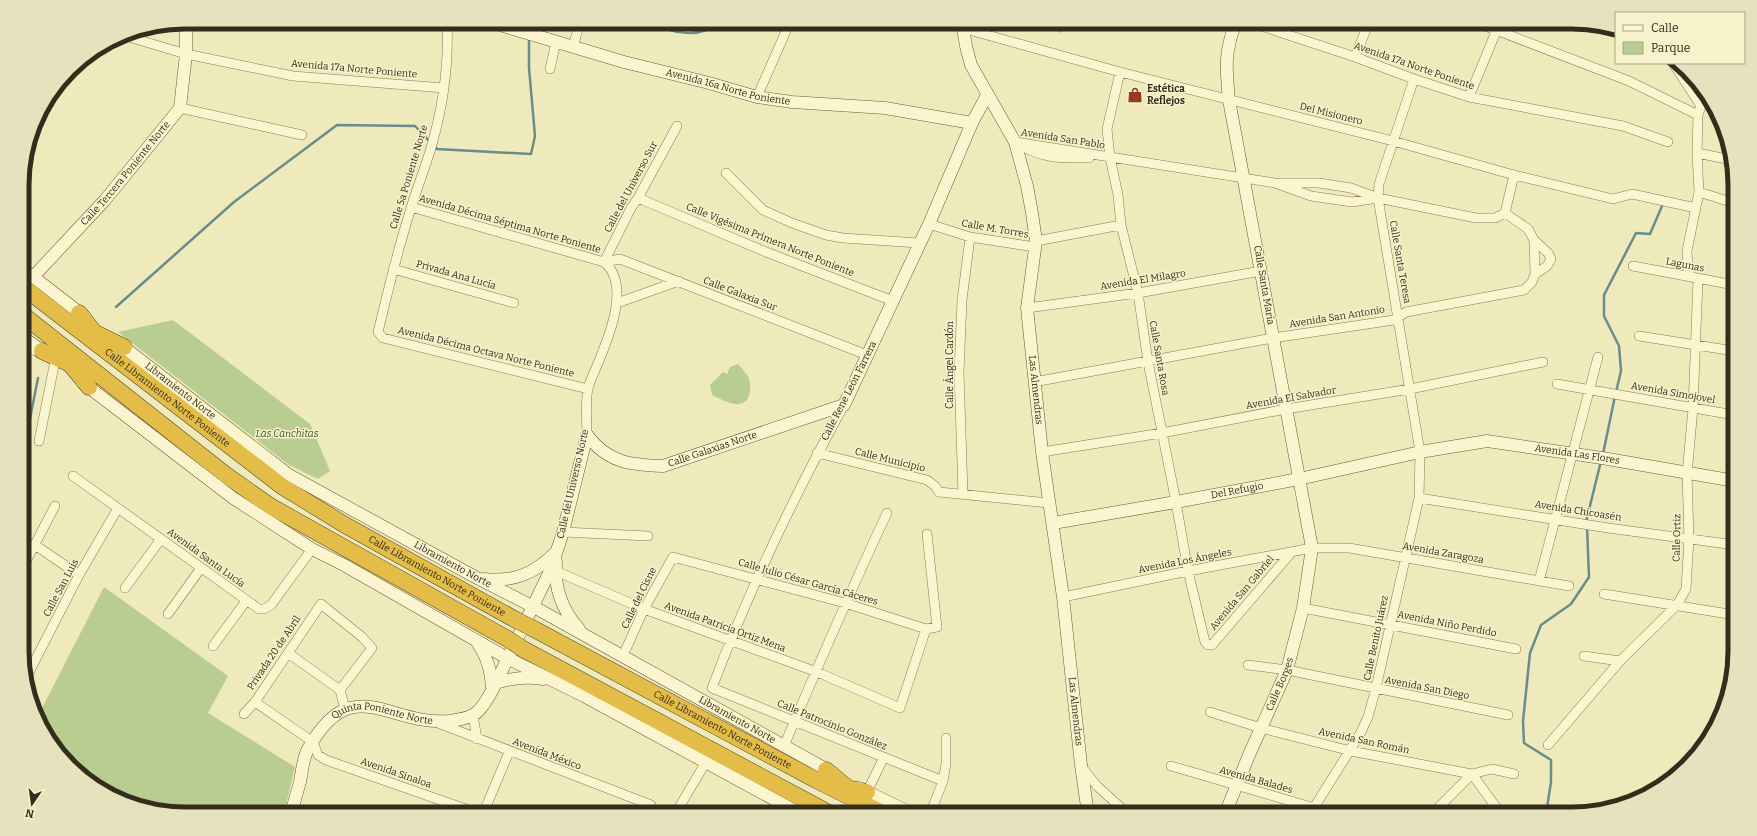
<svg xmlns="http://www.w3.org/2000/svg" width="1757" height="836" font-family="Bitter,serif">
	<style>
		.green { fill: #bacd90 }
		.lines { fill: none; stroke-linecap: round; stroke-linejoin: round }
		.stream { stroke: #688d8b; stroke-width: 2.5 }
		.street-casing { stroke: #877955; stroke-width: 10 }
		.secondary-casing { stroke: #685a39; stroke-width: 13 }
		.highway-casing { stroke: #54462a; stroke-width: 17 }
		.street { stroke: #faf5cf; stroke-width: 9 }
		.secondary { stroke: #faf5cf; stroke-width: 12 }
		.highway { stroke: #e3bd48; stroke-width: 16 }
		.highway-bridge-casing { stroke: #54462a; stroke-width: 17; stroke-linecap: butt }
		.highway-bridge { stroke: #e3bd48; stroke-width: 16 }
		.labels { text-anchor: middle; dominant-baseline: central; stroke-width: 3; stroke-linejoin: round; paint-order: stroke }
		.street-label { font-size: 10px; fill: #352d1b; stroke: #f6f2cc }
		.poi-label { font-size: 10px; font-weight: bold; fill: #352d1b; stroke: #f6f2cc; text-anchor: start }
		.park-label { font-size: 10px; font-style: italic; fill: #3c5221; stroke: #f6f2cc }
		.rim { fill: none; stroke: #352d1b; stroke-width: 5 }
	</style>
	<rect width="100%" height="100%" fill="#efeabc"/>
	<path class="green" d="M 1053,22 L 1065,22 L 1061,33 L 1051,29 Z
		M 173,320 L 310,424 L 330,471 L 318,479 L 289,465 L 118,332 Z
		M 738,364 C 742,369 747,373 749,379 C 752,390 750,406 735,404 C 727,403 719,398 712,395 L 710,385 L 723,372 L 727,374 L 730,367 Z
		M 104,587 L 228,676 L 208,713 L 295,767 L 284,814 L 185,814 L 113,797 L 55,750 L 37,718 Z"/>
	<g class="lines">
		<path class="stream" d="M 528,22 L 529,29
			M 655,22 C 671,35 703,38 719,22
			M 434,146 L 437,149 L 531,154 L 535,136 L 529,68 L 529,38
			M 116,307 L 234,202 L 337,125 L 415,126 L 431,143
			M 1616,392 L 1621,371 L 1619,346 L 1604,316 L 1604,295 L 1636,233 L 1650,234 L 1662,206
			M 23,454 L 38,378
			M 1603,454 L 1615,396
			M 1586,522 L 1601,461
			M 1546,814 L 1551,782 L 1551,760 L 1524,743 L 1523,721 L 1530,653 L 1541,625 L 1571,604 L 1589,577 L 1587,527"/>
		<g class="street-casing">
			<path id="street" d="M 447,22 C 449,64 443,107 431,148 C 425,168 417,188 411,208 C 398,249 388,290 378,332 L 383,338 L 588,389
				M 1249,22 L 1355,57 L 1414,79 L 1469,97 L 1623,126 L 1668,142
				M 1475,22 L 1629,81 L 1698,115
				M 962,28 L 1120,72 L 1393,141 L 1514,175 L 1613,199 L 1632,194 L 1696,208
				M 122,35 L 186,54 L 293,76 L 444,88
				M 573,47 L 580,22
				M 1355,57 L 1369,22
				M 1673,63 L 1701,106 L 1698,115 L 1697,153 L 1699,192 L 1687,251 L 1688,270 L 1690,277
				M 550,69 L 556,42
				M 1120,72 L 1107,129 L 1110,157 L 1118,195 L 1121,225 L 1138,293 L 1148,362 L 1176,502 L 1188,571 L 1205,642 L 1208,645 L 1212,645 L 1291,553
				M 757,97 L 790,22
				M 1469,97 L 1500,22
				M 180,108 L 302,135
				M 1015,142 L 1275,183 L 1311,196 L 1352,202 L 1378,198
				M 1020,145 C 1044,159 1062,158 1089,158
				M 1697,153 L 1732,160
				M 726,173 L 763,210 L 792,223 L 826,235 L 843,238 L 919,243
				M 1280,183 L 1319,183 L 1351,188 L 1378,198 L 1476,218 L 1495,218 L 1505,213
				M 1699,192 L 1734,203
				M 638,198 L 766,252 L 893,301
				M 411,207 L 604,262 L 620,259 L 867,355
				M 1505,213 L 1514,175
				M 929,224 L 970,237 L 1035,247
				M 1534,240 L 1548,253 L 1551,259 L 1547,266 L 1535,274
				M 1036,241 L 1121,225
				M 604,262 L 631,208 L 638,198 L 677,126
				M 1633,266 L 1734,285
				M 393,269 L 514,303
				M 617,303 L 679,281
				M 1027,308 L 1138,293 L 1261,271
				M 1639,336 L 1734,351
				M 23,354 L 30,350 L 42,351
				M 1034,382 L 1273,338 L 1394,320 L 1406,312 L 1524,290 L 1532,282 L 1535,274 L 1534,240 L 1528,229 L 1505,213
				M 1557,384 L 1734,415
				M 844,405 C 794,496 749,590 712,688 L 943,781
				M 587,435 C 587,421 585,402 588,389 C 590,380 595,371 598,363 C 609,337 631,284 604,262
				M 39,441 L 55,361
				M 1042,452 L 1162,433 L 1286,409 L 1410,389 L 1543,362
				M 817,453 L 927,480 L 935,486 L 939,492 L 1049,503
				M 73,476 L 259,609 L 264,609 L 271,605 L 312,549
				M 963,494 L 959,372 L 962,300 L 970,237
				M 1419,498 L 1608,528 L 1735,545
				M 563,532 L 648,536
				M 35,545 L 79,575
				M 23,567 L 55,506
				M 551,569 L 644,609 L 817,672 L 900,708 L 926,629
				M 1539,581 L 1598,357
				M 125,588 L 161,539
				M 1604,594 L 1735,615
				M 1063,597 L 1188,571 L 1312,548 L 1349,548 L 1569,586
				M 1303,608 L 1516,649
				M 168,614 L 201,568
				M 213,646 L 246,601
				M 626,649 L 644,609 L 673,557 L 845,603 L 926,629 L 937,627 L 927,534
				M 288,653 L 340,690 L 345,709
				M 1584,656 L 1620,661
				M 1248,665 L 1287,670 L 1508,715
				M 25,680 L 79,575 L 118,508
				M 255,702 L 313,742 L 318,755 L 326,760 L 480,814
				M 1210,712 L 1261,728 L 1351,751 L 1472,774 L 1492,769 L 1514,774
				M 244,714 L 255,702 L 321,604 L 362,637 L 372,648 L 340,690
				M 473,715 L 477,739
				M 438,723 L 651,805
				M 1548,745 L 1620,661 L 1677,605 L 1686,589 L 1689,538 L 1687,474 L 1693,408 L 1698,279
				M 784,746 C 817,668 851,590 887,513
				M 1081,766 L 1097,786 L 1128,814
				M 1171,766 L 1335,814
				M 867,792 L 884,757
				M 293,807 L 307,814
				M 483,814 L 509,752
				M 675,814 L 706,762
				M 930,814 L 943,781 L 946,764 L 946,738
				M 1310,814 L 1360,734 L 1368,717 L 1376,688 L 1419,498 L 1420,452 L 1378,198 L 1379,184 L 1414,79
				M 1432,814 L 1472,774 L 1501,814"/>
		</g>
		<g class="secondary-casing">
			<g id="secondary">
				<path id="s1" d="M 490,22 L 624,62 L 709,83 L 757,97 L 792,102 L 885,108 L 972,123"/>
				<path id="s2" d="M 962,22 L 966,46 L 971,65 L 1015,142 L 1027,186 L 1032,213 L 1036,241 L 1027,308 L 1042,452 L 1063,597 L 1081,765 L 1088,814"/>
				<path d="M 23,269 L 85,317"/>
				<path id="s3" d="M 33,277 L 105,200 L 180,108 L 186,54 L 186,22"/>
				<path d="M 23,337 L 49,356"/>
				<path id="s4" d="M 117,342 L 289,475 L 477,578 L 534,607 L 833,773"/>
				<path d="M 82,382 L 233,498 L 312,549 L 344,565 L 507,658 L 584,696 L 801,814"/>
				<path id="s5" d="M 587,435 C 608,463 631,465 663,466 L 844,405 L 929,224 L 972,123 L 987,95"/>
				<path id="s6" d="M 1053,523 L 1176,502 L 1299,479 L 1420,452 L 1487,441 L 1602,458 L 1735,481"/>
				<path d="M 556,562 C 554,587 562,610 579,629"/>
				<path d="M 484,579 C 514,582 534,574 555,553"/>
				<path d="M 477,642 C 487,657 491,670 492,688"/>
				<path d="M 495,683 C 512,678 526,676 543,679"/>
				<path d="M 859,788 L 913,814"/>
				<path id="s7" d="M 291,814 C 294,803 297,792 300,782 C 302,771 303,758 308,749 C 352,670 388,726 449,721 C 457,720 466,719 473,715 C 481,711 487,699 492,691 L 551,569 L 563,532 L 587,435"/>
				<path id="s8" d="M 1225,814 L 1249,755 L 1287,670 L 1303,608 L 1312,548 L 1229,100 C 1226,68 1224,53 1236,22"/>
			</g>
		</g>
		<g class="highway-casing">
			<g id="highway">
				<path id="s9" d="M 23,287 L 283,487 L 345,525 L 516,620"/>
				<path d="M 79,313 L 98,337"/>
				<path d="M 23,315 L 226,475 L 270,506 L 508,639"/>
				<path d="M 93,332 L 124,347"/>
				<path d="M 42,351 L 83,370"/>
				<path d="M 70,364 L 89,387"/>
				<path id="s10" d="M 532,628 L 816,780 L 884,814"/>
				<path d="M 523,649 L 831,814"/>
				<path d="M 826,770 L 849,789"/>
				<path d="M 841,787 L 867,792"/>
			</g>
		</g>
		<use href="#street" class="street"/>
		<use href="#secondary" class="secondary"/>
		<use href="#highway" class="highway"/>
		<g class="highway-bridge-casing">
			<path id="highway-bridge" d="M 516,620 L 532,628
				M 508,639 L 523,649"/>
		</g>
		<use href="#highway-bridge" class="highway-bridge"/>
	</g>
	<defs>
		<g id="shop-bare" transform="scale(1.2)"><path d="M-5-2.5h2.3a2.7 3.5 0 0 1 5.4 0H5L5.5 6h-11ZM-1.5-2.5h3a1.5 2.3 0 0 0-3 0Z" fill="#973a24" stroke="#f6f2cc" stroke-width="2.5" paint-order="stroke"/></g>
	</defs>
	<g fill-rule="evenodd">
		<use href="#shop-bare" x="1135" y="95"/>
	</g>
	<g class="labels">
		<g class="street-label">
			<text transform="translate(1414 66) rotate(19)">Avenida 17a Norte Poniente</text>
			<text transform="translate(354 69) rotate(5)">Avenida 17a Norte Poniente</text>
			<text stroke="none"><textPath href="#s1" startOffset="247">Avenida 16a Norte Poniente</textPath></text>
			<text transform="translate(1331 114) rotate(14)">Del Misionero</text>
			<text transform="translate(1063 139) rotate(9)">Avenida San Pablo</text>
			<text stroke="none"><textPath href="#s3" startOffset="139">Calle Tercera Poniente Norte</textPath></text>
			<text transform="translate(409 177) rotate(-73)">Calle 5a Poniente Norte</text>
			<text transform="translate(631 187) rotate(-62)">Calle del Universo Sur</text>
			<text transform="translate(510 224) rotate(16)">Avenida Décima Séptima Norte Poniente</text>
			<text transform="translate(995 229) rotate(10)">Calle M. Torres</text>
			<text transform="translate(770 240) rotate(22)">Calle Vigésima Primera Norte Poniente</text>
			<text transform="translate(1400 262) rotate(80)">Calle Santa Teresa</text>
			<text transform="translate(1685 265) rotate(11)">Lagunas</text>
			<text transform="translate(456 275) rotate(16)">Privada Ana Lucía</text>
			<text transform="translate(1143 280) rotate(-9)">Avenida El Milagro</text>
			<text transform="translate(1264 285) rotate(80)">Calle Santa María</text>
			<text transform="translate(740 294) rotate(21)">Calle Galaxia Sur</text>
			<text transform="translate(1337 317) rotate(-9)">Avenida San Antonio</text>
			<text transform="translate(486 352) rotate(14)">Avenida Décima Octava Norte Poniente</text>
			<text transform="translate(1159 358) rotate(80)">Calle Santa Rosa</text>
			<text transform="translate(950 365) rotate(-90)">Calle Ángel Cardón</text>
			<text stroke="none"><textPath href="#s2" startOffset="384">Las Almendras</textPath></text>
			<text stroke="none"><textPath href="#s4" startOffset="80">Libramiento Norte</textPath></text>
			<text transform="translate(849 391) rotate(-63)">Calle Rene León Farrera</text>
			<text transform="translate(1673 393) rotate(10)">Avenida Simojovel</text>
			<text stroke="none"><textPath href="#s9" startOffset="182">Calle Libramiento Norte Poniente</textPath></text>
			<text transform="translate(1291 398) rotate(-10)">Avenida El Salvador</text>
			<text stroke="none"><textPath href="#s5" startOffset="138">Calle Galaxias Norte</textPath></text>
			<text stroke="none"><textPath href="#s6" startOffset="533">Avenida Las Flores</textPath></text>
			<text transform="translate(890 460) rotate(14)">Calle Municipio</text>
			<text transform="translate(573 484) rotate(-77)">Calle del Universo Norte</text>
			<text stroke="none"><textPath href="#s6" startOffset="187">Del Refugio</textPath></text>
			<text transform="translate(1578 511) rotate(9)">Avenida Chicoasén</text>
			<text transform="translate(1677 538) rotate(-89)">Calle Ortiz</text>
			<text transform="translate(1443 553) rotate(10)">Avenida Zaragoza</text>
			<text transform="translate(206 558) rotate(36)">Avenida Santa Lucía</text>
			<text transform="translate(1185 561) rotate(-11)">Avenida Los Ángeles</text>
			<text stroke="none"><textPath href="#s4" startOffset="404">Libramiento Norte</textPath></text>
			<text stroke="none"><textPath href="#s9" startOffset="506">Calle Libramiento Norte Poniente</textPath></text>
			<text transform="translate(808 582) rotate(16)">Calle Julio César García Cáceres</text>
			<text transform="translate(61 588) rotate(-62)">Calle San Luis</text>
			<text transform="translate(1242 593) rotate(-50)">Avenida San Gabriel</text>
			<text transform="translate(639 598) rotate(-64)">Calle del Cisne</text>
			<text transform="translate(1447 624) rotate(11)">Avenida Niño Perdido</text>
			<text transform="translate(725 627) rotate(20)">Avenida Patricia Ortiz Mena</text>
			<text transform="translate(1376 638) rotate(-78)">Calle Benito Juárez</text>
			<text transform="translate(274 653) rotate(-56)">Privada 20 de Abril</text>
			<text stroke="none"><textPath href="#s8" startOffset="141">Calle Borges</textPath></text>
			<text transform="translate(1427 688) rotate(11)">Avenida San Diego</text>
			<text stroke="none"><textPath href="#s2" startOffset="708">Las Almendras</textPath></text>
			<text stroke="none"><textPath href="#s4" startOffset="728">Libramiento Norte</textPath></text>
			<text stroke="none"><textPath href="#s7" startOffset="160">Quinta Poniente Norte</textPath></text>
			<text transform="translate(832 725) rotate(22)">Calle Patrocinio González</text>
			<text stroke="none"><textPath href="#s10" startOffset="216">Calle Libramiento Norte Poniente</textPath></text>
			<text transform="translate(1364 741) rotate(12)">Avenida San Román</text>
			<text transform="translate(547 754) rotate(21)">Avenida México</text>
			<text transform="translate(396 773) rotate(19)">Avenida Sinaloa</text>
			<text transform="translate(1256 780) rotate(16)">Avenida Balades</text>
		</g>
		<g class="poi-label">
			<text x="1147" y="89">Estética<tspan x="1147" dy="12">Reflejos</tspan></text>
		</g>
		<g class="park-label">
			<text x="287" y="434">Las Canchitas</text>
		</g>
	</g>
	<path d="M0 0H1757V836H0ZM185 29H1572A156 156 0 0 1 1728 185V651A156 156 0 0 1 1572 807H185A156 156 0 0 1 29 651V185A156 156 0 0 1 185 29Z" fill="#e7e2be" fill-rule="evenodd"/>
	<path class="rim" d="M185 29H1572A156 156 0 0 1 1728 185V651A156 156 0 0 1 1572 807H185A156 156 0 0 1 29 651V185A156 156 0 0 1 185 29Z"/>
	<rect x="1615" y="12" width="130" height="52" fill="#f6f2cc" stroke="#a9a385"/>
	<rect x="1623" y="25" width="20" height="6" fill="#faf5cf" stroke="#a9a385"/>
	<text x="1651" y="32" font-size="12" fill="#352d1b">Calle</text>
	<rect x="1623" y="42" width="20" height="12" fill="#bacd90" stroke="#a9a385"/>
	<text x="1651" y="52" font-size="12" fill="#352d1b">Parque</text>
	<g transform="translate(32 804) rotate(193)" stroke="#f6f2cc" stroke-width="3" paint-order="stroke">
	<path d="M0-3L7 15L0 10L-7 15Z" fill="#352d1b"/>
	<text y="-6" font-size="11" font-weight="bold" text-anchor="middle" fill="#352d1b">N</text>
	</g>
</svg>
